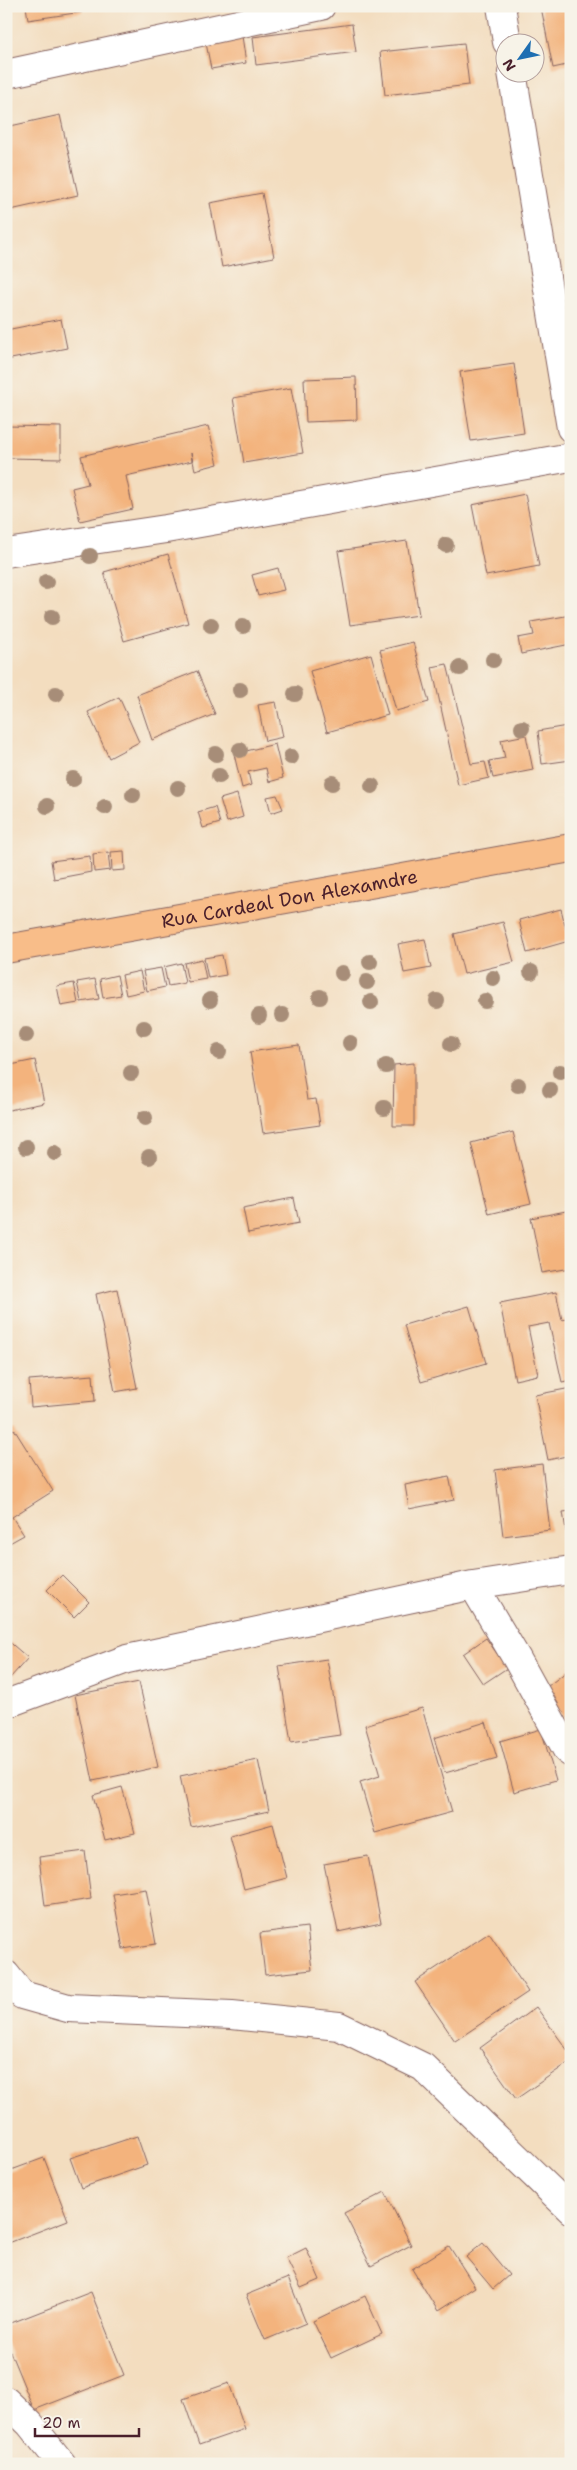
<svg xmlns="http://www.w3.org/2000/svg" width="577" height="2470" font-family="'Shantell Sans',sans-serif">
	<style>
		.building { fill: #f3b37d }
		.lines { fill: none; stroke-linecap: round; stroke-linejoin: round }
		.minor-casing { stroke: #85625f; stroke-width: 30 }
		.major-casing { stroke: #85625f; stroke-width: 30 }
		.minor { stroke: #fff; stroke-width: 28 }
		.major { stroke: #f8bd89; stroke-width: 28 }
		.tree { fill: #a78d78 }
		.labels { text-anchor: middle; dominant-baseline: central; stroke-width: 4; stroke-linejoin: round; paint-order: stroke }
		.street-label { font-size: 19px; fill: #4a1f2b; stroke: #f7f3e8 }
	</style>
	<rect width="100%" height="100%" fill="#f7f3e8"/>
	<filter id="ink" filterUnits="userSpaceOnUse"><feTurbulence type="fractalNoise" baseFrequency=".02" numOctaves="2"/><feDisplacementMap in="SourceGraphic" scale="10" xChannelSelector="R" yChannelSelector="G"/><feConvolveMatrix kernelMatrix="1 2 1 2 8 2 1 2 1" color-interpolation-filters="sRGB"/></filter>
	<filter id="wash" filterUnits="userSpaceOnUse"><feTurbulence type="fractalNoise" baseFrequency=".0096" numOctaves="4" result="noise"/><feDisplacementMap in="SourceGraphic" scale="20" xChannelSelector="R" yChannelSelector="G"/><feGaussianBlur stdDeviation="1.12" result="paint"/><feColorMatrix in="noise" values="0 0 0 0 0 0 0 0 0 0 0 0 0 0 0 0 0 1.4 0 .05"/><feComposite in="paint" operator="in"/></filter>
	<g filter="url(#wash)">
		<rect width="100%" height="100%" fill="#f3ddbf"/>
		<g id="blocks">
			<path class="building" d="M 26,6 L 82,6 L 82,12 L 28,20 Z
				M 544,6 L 571,6 L 571,64 L 553,68 L 541,7 Z
				M 352,24 L 356,52 L 256,65 L 253,37 Z
				M 242,36 L 246,63 L 211,69 L 206,43 Z
				M 464,43 L 469,85 L 385,95 L 380,52 Z
				M 60,115 L 78,195 L 6,211 L 6,127 Z
				M 262,193 L 274,257 L 222,267 L 210,203 Z
				M 61,319 L 67,348 L 6,360 L 6,330 Z
				M 514,364 L 524,433 L 471,441 L 460,372 Z
				M 356,377 L 357,420 L 306,422 L 304,379 Z
				M 291,388 L 303,453 L 244,463 L 233,398 Z
				M 6,426 L 61,427 L 61,459 L 6,458 Z
				M 208,426 L 218,464 L 195,470 L 191,453 L 192,461 L 126,476 L 133,509 L 80,521 L 72,488 L 88,484 L 81,456 Z
				M 525,494 L 539,566 L 486,576 L 472,505 Z
				M 407,541 L 419,615 L 350,625 L 338,551 Z
				M 168,554 L 188,623 L 124,641 L 104,572 Z
				M 278,568 L 284,590 L 258,596 L 252,575 Z
				M 571,615 L 571,644 L 521,654 L 518,638 L 534,635 L 531,622 Z
				M 413,642 L 429,702 L 396,711 L 380,650 Z
				M 371,654 L 388,715 L 327,732 L 310,671 Z
				M 447,664 L 471,764 L 485,762 L 489,778 L 458,785 L 432,667 Z
				M 197,671 L 215,714 L 152,740 L 137,695 Z
				M 119,697 L 139,742 L 109,758 L 88,712 Z
				M 276,702 L 283,737 L 265,741 L 258,705 Z
				M 567,726 L 571,760 L 542,764 L 538,731 Z
				M 526,735 L 533,770 L 493,778 L 489,761 L 505,758 L 501,740 Z
				M 275,744 L 283,778 L 269,782 L 266,768 L 248,772 L 251,785 L 242,788 L 234,754 Z
				M 237,794 L 243,817 L 227,822 L 220,799 Z
				M 277,795 L 283,809 L 271,813 L 267,797 Z
				M 215,807 L 220,823 L 203,828 L 198,812 Z
				M 124,851 L 125,870 L 112,871 L 111,852 Z
				M 108,852 L 110,870 L 94,872 L 93,854 Z
				M 90,856 L 91,872 L 54,879 L 51,861 Z
				M 561,909 L 569,941 L 527,953 L 519,920 Z
				M 503,922 L 514,962 L 464,974 L 454,934 Z
				M 425,939 L 431,968 L 404,973 L 398,944 Z
				M 222,955 L 226,975 L 208,978 L 204,958 Z
				M 202,959 L 206,979 L 188,982 L 184,963 Z
				M 181,963 L 185,983 L 168,986 L 164,967 Z
				M 161,968 L 165,987 L 147,991 L 143,971 Z
				M 140,971 L 144,991 L 126,995 L 122,975 Z
				M 117,975 L 121,995 L 103,998 L 100,979 Z
				M 95,979 L 99,999 L 81,1002 L 77,982 Z
				M 74,983 L 78,1003 L 61,1006 L 57,986 Z
				M 299,1045 L 307,1100 L 316,1099 L 320,1125 L 263,1133 L 250,1052 Z
				M 35,1060 L 44,1103 L 9,1110 L 6,1098 L 6,1066 Z
				M 414,1063 L 414,1126 L 393,1126 L 394,1065 Z
				M 513,1132 L 531,1204 L 489,1214 L 471,1143 Z
				M 294,1198 L 299,1223 L 248,1233 L 243,1208 Z
				M 571,1210 L 571,1268 L 542,1273 L 531,1218 Z
				M 117,1289 L 137,1388 L 115,1392 L 96,1294 Z
				M 556,1292 L 562,1320 L 571,1318 L 571,1380 L 562,1382 L 549,1323 L 528,1327 L 538,1375 L 515,1380 L 500,1303 Z
				M 469,1306 L 486,1363 L 421,1382 L 404,1325 Z
				M 93,1375 L 95,1401 L 31,1407 L 29,1380 Z
				M 571,1388 L 571,1455 L 548,1460 L 535,1395 Z
				M 14,1429 L 53,1491 L 12,1517 L 24,1535 L 6,1545 L 6,1514 L 8,1513 L 6,1509 L 6,1434 Z
				M 542,1464 L 550,1530 L 503,1536 L 495,1470 Z
				M 449,1476 L 454,1500 L 409,1509 L 405,1485 Z
				M 571,1511 L 571,1554 L 570,1554 L 563,1512 Z
				M 62,1575 L 89,1602 L 74,1617 L 47,1590 Z
				M 486,1638 L 507,1668 L 483,1684 L 463,1654 Z
				M 6,1639 L 28,1658 L 10,1678 L 6,1675 Z
				M 327,1659 L 340,1735 L 291,1742 L 279,1666 Z
				M 571,1668 L 571,1727 L 543,1690 Z
				M 139,1682 L 158,1767 L 93,1781 L 75,1695 Z
				M 422,1708 L 452,1812 L 375,1833 L 360,1782 L 380,1776 L 365,1725 Z
				M 486,1722 L 497,1758 L 445,1773 L 434,1738 Z
				M 541,1729 L 556,1780 L 514,1792 L 500,1741 Z
				M 258,1760 L 269,1811 L 191,1827 L 180,1776 Z
				M 122,1787 L 135,1833 L 105,1840 L 93,1795 Z
				M 273,1824 L 287,1878 L 244,1889 L 230,1836 Z
				M 85,1851 L 91,1899 L 45,1906 L 39,1857 Z
				M 368,1856 L 381,1923 L 338,1932 L 324,1864 Z
				M 146,1889 L 156,1944 L 123,1949 L 113,1894 Z
				M 307,1927 L 312,1970 L 265,1975 L 260,1933 Z
				M 489,1933 L 528,1992 L 455,2041 L 415,1982 Z
				M 536,2007 L 571,2055 L 571,2061 L 516,2099 L 480,2048 Z
				M 137,2136 L 147,2165 L 81,2188 L 70,2158 Z
				M 44,2158 L 68,2220 L 6,2244 L 6,2172 Z
				M 385,2192 L 411,2245 L 371,2266 L 344,2213 Z
				M 483,2243 L 509,2275 L 493,2289 L 466,2257 Z
				M 449,2246 L 475,2287 L 438,2311 L 412,2269 Z
				M 306,2248 L 320,2280 L 301,2288 L 286,2258 Z
				M 288,2278 L 306,2323 L 265,2340 L 246,2295 Z
				M 91,2292 L 124,2375 L 34,2410 L 6,2342 L 6,2325 Z
				M 365,2296 L 382,2334 L 331,2358 L 313,2321 Z
				M 229,2383 L 245,2429 L 199,2445 L 183,2399 Z"/>
		</g>
	</g>
	<g filter="url(#ink)">
		<use href="#blocks" fill-opacity="0" stroke="#85625f" stroke-width="1"/>
		<g class="lines">
			<g class="minor-casing">
				<path id="minor" d="M 501,6 L 507,42
					M 512,72 L 571,428
					M 6,74 L 321,6
					M 6,553 L 166,529 L 571,457
					M 473,1585 L 571,1570
					M 6,1704 L 127,1659 L 473,1585 L 517,1659 L 567,1750 L 571,1753
					M 6,1975 L 22,1995 L 68,2008 L 232,2015 L 339,2026 L 423,2067 L 571,2210
					M 6,2401 L 30,2424 L 62,2464"/>
			</g>
			<g class="major-casing">
				<g id="major">
					<path id="s1" d="M 6,949 L 571,848"/>
				</g>
			</g>
			<use href="#minor" class="minor"/>
			<use href="#major" class="major"/>
		</g>
		<g class="tree">
			<circle cx="446" cy="545" r="8"/>
			<circle cx="90" cy="556" r="8"/>
			<circle cx="46" cy="582" r="8"/>
			<circle cx="52" cy="617" r="8"/>
			<circle cx="211" cy="625" r="8"/>
			<circle cx="243" cy="626" r="8"/>
			<circle cx="493" cy="660" r="8"/>
			<circle cx="460" cy="668" r="8"/>
			<circle cx="240" cy="690" r="8"/>
			<circle cx="56" cy="694" r="8"/>
			<circle cx="295" cy="694" r="8"/>
			<circle cx="522" cy="728" r="8"/>
			<circle cx="240" cy="750" r="8"/>
			<circle cx="216" cy="754" r="8"/>
			<circle cx="291" cy="757" r="8"/>
			<circle cx="219" cy="776" r="8"/>
			<circle cx="73" cy="779" r="8"/>
			<circle cx="332" cy="783" r="8"/>
			<circle cx="372" cy="786" r="8"/>
			<circle cx="178" cy="788" r="8"/>
			<circle cx="133" cy="795" r="8"/>
			<circle cx="47" cy="806" r="8"/>
			<circle cx="105" cy="807" r="8"/>
			<circle cx="370" cy="962" r="8"/>
			<circle cx="531" cy="972" r="8"/>
			<circle cx="342" cy="973" r="8"/>
			<circle cx="493" cy="978" r="8"/>
			<circle cx="367" cy="982" r="8"/>
			<circle cx="320" cy="997" r="8"/>
			<circle cx="210" cy="1000" r="8"/>
			<circle cx="437" cy="1001" r="8"/>
			<circle cx="485" cy="1001" r="8"/>
			<circle cx="371" cy="1002" r="8"/>
			<circle cx="282" cy="1015" r="8"/>
			<circle cx="259" cy="1016" r="8"/>
			<circle cx="144" cy="1028" r="8"/>
			<circle cx="26" cy="1035" r="8"/>
			<circle cx="350" cy="1043" r="8"/>
			<circle cx="451" cy="1044" r="8"/>
			<circle cx="219" cy="1052" r="8"/>
			<circle cx="386" cy="1066" r="8"/>
			<circle cx="560" cy="1072" r="8"/>
			<circle cx="131" cy="1073" r="8"/>
			<circle cx="518" cy="1085" r="8"/>
			<circle cx="550" cy="1090" r="8"/>
			<circle cx="384" cy="1108" r="8"/>
			<circle cx="145" cy="1118" r="8"/>
			<circle cx="26" cy="1147" r="8"/>
			<circle cx="55" cy="1153" r="8"/>
			<circle cx="149" cy="1157" r="8"/>
		</g>
	</g>
	<g class="labels">
		<g class="street-label">
			<text stroke="none"><textPath href="#s1" startOffset="288">Rua Cardeal Don Alexamdre</textPath></text>
		</g>
	</g>
	<rect width="577" height="2470" fill="none" stroke="#f7f3e8" stroke-width="25"/>
	<g transform="translate(520 58) rotate(237)"><circle r="24" fill="#f7f3e8" stroke="#b29e9c"/>
	<path d="M0-4L9 19L0 12L-9 19Z" fill="#1f6fb2"/>
	<text y="-8" font-size="14" font-weight="bold" text-anchor="middle" fill="#4a1f2b">N</text>
	</g>
	<path d="M35 2428v8h104v-8" fill="none" stroke="#4a1f2b" stroke-width="2.5"/>
	<text x="42" y="2428" font-size="15" fill="#4a1f2b" stroke="#f7f3e8" stroke-width="4" paint-order="stroke">20 m</text>
</svg>
